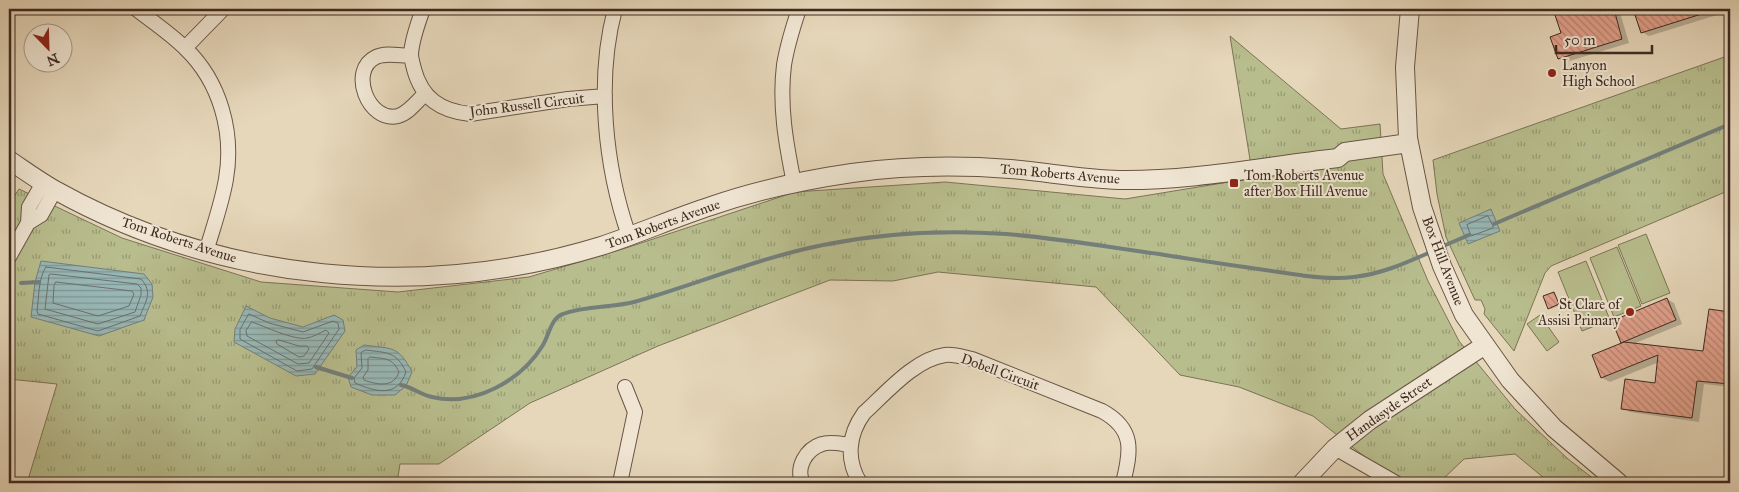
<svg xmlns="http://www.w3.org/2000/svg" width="1739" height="492" font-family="'IM FELL Great Primer',serif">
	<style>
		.grass { fill: url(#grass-tufts); stroke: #7c7456 }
		.park { fill: #b8bd8d; stroke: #7c7456 }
		.water { fill: url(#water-rules); stroke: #747f7b }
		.shadow { fill: #0003 }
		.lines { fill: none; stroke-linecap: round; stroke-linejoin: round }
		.shore { stroke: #6c716c; stroke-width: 1 }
		.stream { stroke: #747f7b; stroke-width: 4 }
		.building { fill: url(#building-back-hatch); stroke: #3f2a20 }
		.minor-casing { stroke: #695546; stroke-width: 16 }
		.tertiary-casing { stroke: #695546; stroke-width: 20 }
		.minor { stroke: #efe5d2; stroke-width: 14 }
		.tertiary { stroke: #efe5d2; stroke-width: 18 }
		.poi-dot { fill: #8f2418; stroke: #efe5d2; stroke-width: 2 }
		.labels { text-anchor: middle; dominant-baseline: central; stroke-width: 4; stroke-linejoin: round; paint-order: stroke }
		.poi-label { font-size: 14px; fill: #3f2a20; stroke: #efe5d2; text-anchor: start }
		.street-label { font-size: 14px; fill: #3f2a20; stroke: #efe5d2 }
	</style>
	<defs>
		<pattern id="grass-tufts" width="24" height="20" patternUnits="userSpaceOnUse" patternTransform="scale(1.25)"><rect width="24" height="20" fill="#b8bd8d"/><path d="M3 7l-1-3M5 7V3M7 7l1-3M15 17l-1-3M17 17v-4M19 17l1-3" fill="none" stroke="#979a73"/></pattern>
		<pattern id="water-rules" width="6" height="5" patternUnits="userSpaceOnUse" patternTransform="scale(1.25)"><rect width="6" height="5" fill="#98b8b7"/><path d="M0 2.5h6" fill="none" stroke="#7d9694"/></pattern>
		<pattern id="building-back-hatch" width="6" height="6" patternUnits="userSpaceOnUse" patternTransform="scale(1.25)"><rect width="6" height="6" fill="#e2a18c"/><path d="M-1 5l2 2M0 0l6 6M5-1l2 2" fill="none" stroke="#b98372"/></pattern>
	</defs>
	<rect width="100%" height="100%" fill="#e6d7ba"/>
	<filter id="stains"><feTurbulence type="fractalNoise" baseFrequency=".004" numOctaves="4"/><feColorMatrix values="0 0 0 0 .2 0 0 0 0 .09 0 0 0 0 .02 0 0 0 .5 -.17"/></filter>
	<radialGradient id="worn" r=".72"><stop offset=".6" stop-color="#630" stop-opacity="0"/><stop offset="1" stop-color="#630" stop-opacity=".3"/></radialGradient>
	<path class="grass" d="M 1230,36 L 1341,129 L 1380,124 L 1383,174 L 1428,281 L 1459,341 L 1515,409 L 1568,459 L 1599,483 L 1550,483 L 1515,454 L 1464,459 L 1439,483 L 1398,483 L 1313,416 L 1239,387 L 1180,375 L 1096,287 L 938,272 L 893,281 L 830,280 L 658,346 L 530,403 L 439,464 L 400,464 L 397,483 L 27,483 L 57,384 L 9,379 L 9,204 L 19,189 L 122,238 L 261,282 L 398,292 L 529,277 L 626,248 L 795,192 L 945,182 L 1125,199 L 1253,178 Z
		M 1730,55 L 1730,190 L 1551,266 L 1545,273 L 1514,351 L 1484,314 L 1485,309 L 1481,300 L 1475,300 L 1446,237 L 1437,194 L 1433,160 Z"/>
	<path class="park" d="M 1646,234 L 1670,293 L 1642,304 L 1618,245 Z
		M 1617,247 L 1641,306 L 1614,317 L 1590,258 Z
		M 1586,261 L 1610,320 L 1582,331 L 1558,272 Z
		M 1540,315 L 1559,342 L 1547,351 L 1527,324 Z"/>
	<path class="water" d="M 1491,209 L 1500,231 L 1468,244 L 1459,223 Z
		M 41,261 L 144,274 L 152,284 L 153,297 L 144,320 L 99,336 L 31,317 L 35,282 Z
		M 246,306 L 270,318 L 303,327 L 334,315 L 343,320 L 345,331 L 315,374 L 296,376 L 234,342 L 235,329 Z
		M 364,345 C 392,349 398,345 412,372 L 406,386 L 395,395 L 372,395 L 351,387 L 348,377 L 357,367 L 356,350 Z"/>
	<path class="shadow" d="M 1554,9 L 1619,9 L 1629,43 L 1566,62 L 1559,59 L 1563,34 Z
		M 1634,9 L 1730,9 L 1730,11 L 1649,36 L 1642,32 Z
		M 1554,293 L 1560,305 L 1551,309 L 1549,308 Z
		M 1667,299 L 1674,303 L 1682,324 L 1633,344 L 1704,352 L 1710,311 L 1730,314 L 1730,387 L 1704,384 L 1699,422 L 1630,412 L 1622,408 L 1656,384 L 1659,362 L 1610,382 L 1602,378 L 1594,356 L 1624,343 L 1622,342 Z
		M 1730,399 L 1730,409 L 1727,400 Z"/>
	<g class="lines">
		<path class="shore" d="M 1488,216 L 1493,226 L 1493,228 L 1471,236 L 1467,225 Z
			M 46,267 L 141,279 C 153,292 146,301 140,316 L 98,331 L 38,314 L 37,311 C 39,298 38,278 46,267 Z
			M 51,274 L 137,284 L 141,288 L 141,295 L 135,312 L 98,324 L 45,309 L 49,275 Z
			M 56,282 L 132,291 L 134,294 L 129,306 L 98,316 L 53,303 L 54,286 Z
			M 249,314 L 269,323 L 303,332 L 333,321 L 338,323 L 339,329 L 312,369 L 297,371 L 240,339 L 240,330 Z
			M 252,322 C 264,326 295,341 307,338 C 313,337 320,333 326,330 L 329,333 L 309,363 L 298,364 L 247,336 L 246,331 Z
			M 279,340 L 299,346 L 307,346 L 309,349 L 304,356 L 299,357 L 277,344 L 276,341 Z
			M 366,350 C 387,353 396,351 406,372 C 397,398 376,392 355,383 L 354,378 L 362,368 L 361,353 Z
			M 370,357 C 385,359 392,357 399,372 C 394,388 377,385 364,380 L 363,377 L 368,370 L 368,359 Z"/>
		<path class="stream" d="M 1494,224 L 1730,124
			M 1441,247 L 1469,235
			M 21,283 L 39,282
			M 316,367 L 352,378
			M 401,385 C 412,387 421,395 432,397 C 474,407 521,381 543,345 C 549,335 551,318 563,314 C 586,305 611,308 634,302 C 698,284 758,258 823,245 C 882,233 946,230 1006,234 C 1057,238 1108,247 1159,254 C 1208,262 1258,269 1307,276 C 1323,278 1338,279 1354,277 C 1382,274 1408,262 1433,251"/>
	</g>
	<path class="building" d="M 1553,9 L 1614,9 L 1622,39 L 1558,59 L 1550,37 L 1561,33 Z
		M 1633,9 L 1711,9 L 1711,11 L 1641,33 Z
		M 1554,292 L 1559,304 L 1548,309 L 1543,296 Z
		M 1667,298 L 1676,320 L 1621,343 L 1612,321 Z
		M 1709,309 L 1730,312 L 1730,384 L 1697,381 L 1692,418 L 1621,409 L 1625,379 L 1655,383 L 1658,355 L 1601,378 L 1592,355 L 1624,342 L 1703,351 Z"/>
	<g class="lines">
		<g class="minor-casing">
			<path id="minor" d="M 136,9 C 153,22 171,34 186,49 C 220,82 234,132 226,179 C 222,203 213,228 206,252
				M 423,9 C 418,23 412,39 411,54 C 411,59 413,64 414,69 C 422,99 441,111 470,114 L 568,99 L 605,96
				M 615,9 C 596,80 605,167 629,236
				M 185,48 L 223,9
				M 411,56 C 401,56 386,52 376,57 C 348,70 368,123 398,116 C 409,113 417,101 425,94
				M 794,183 C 786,144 779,105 784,65 C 787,46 793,27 799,9
				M 28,223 L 41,215 L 55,190
				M 9,257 L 28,223 L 29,207 L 43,183
				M 1335,448 L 1396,483
				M 620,483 L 635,412 L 625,387
				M 803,483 C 795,468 806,449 822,444 C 830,441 842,444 850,445
				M 860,483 C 846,460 848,435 864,413 C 886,393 915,359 945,355 C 954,354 963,357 972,359 L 1102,411 C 1135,429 1131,451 1123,483"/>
		</g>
		<g class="tertiary-casing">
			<path id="tertiary" d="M 1410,9 L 1405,67 L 1408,138 L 1422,207 L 1442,266 L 1464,315 L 1510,380 L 1554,428 L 1619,483
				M 9,160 C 24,170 39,181 55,190 C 220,282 421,301 601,246 C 638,234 674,218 711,206 C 757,190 804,180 852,173 C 903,166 958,165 1010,169 C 1046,172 1083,179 1119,180 C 1193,181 1265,166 1338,158 L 1345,152 L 1409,143
				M 1302,483 L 1335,448 L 1370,420 L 1485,345"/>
		</g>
		<use href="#minor" class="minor"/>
		<use href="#tertiary" class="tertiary"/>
	</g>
	<g class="poi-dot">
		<circle cx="1552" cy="73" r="5"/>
		<rect x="1229" y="178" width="10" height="10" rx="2.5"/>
		<circle cx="1630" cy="312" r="5"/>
	</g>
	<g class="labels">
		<g class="poi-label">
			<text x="1562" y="65">Lanyon<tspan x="1562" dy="16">High School</tspan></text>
			<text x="1244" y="175">Tom Roberts Avenue<tspan x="1244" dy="16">after Box Hill Avenue</tspan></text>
			<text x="1620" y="304" text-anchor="end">St Clare of<tspan x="1620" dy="16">Assisi Primary</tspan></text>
		</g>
		<g class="street-label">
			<text transform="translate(527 105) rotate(-7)">John Russell Circuit</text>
			<text transform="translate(1060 174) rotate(5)">Tom Roberts Avenue</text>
			<text transform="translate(663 224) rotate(-20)">Tom Roberts Avenue</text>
			<text transform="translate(179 240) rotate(18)">Tom Roberts Avenue</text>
			<text transform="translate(1443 261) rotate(69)">Box Hill Avenue</text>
			<text transform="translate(1000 372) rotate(20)">Dobell Circuit</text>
			<text transform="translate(1389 409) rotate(-35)">Handasyde Street</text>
		</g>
	</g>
	<rect width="1739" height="492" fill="none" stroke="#e6d7ba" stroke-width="30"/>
	<rect x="10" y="10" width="1719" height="472" fill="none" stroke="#3f2a20" stroke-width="2.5"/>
	<rect x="15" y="15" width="1709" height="462" fill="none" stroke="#3f2a20"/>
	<g transform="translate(48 48) rotate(157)"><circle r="24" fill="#efe5d2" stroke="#a99a8b"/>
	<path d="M0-4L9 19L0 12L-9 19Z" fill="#8f2418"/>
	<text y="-8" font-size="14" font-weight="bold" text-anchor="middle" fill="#3f2a20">N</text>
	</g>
	<path d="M1556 45v8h96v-8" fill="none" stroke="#3f2a20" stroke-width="2.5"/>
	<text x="1564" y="45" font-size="15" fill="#3f2a20" stroke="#efe5d2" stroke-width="4" paint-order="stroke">50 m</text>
	<rect width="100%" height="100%" filter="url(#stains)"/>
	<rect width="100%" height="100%" fill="url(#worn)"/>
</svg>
